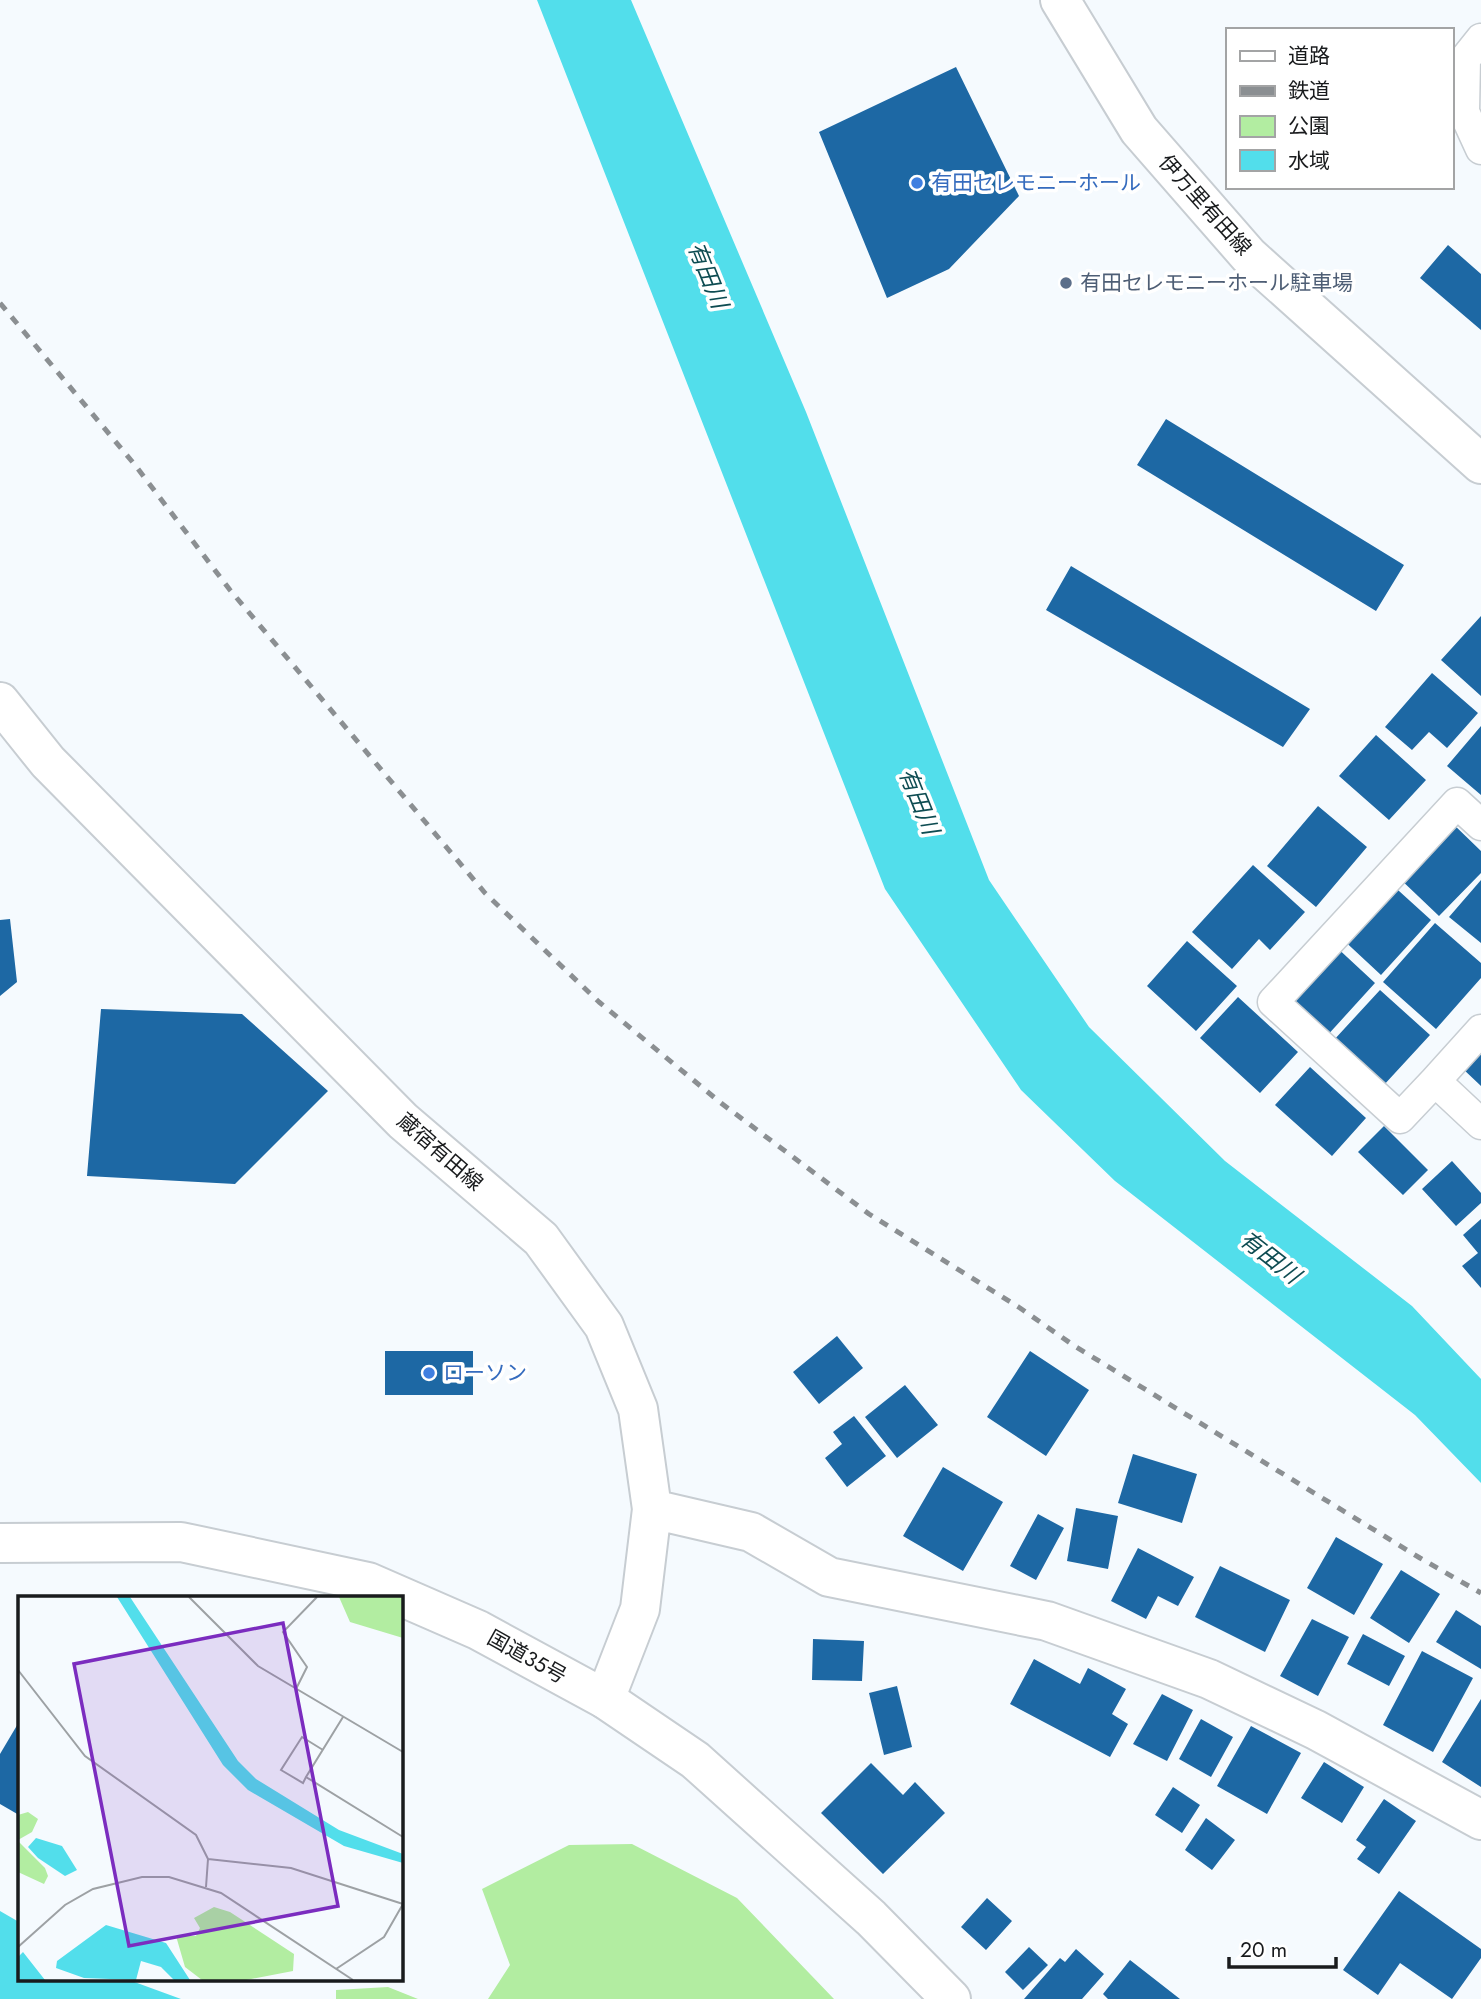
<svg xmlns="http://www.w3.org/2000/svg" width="1481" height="1999" font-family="Jost,'Noto Sans JP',sans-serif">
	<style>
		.green { fill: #b2eda1 }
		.water { fill: #52deeb }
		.building { fill: #1d68a4 }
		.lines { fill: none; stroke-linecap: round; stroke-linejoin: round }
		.street-casing { stroke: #c7cdd2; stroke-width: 33 }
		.secondary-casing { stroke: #c7cdd2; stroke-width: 42 }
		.highway-casing { stroke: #c7cdd2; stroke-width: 42 }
		.street { stroke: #fff; stroke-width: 30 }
		.secondary { stroke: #fff; stroke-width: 38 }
		.highway { stroke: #fff; stroke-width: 38 }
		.rail { stroke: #8b8f92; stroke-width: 5; stroke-dasharray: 9 9; stroke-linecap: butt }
		.shop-dot { fill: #3f7fe0; stroke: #fff; stroke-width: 2.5 }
		.service-dot { fill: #5c6f8a; stroke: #fff; stroke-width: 2.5 }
		.labels { text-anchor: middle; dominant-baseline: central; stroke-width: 7; stroke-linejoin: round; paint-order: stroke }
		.shop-label { font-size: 21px; fill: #366cbe; stroke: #fff; text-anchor: start }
		.street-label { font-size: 21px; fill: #191b1d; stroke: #fff }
		.service-label { font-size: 21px; fill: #4e5e75; stroke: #fff; text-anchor: start }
		.water-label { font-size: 23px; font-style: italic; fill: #0e4c52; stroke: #fff }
		.inset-road { fill: none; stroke: #9da1a4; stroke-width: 2 }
		.view { fill: #7b2cbf; fill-opacity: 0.15; stroke: #7b2cbf; stroke-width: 3.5 }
		.inset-edge { fill: none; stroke: #191b1d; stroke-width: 3.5 }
	</style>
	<rect width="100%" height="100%" fill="#f5fafe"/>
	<path class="green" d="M 632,1844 L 737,1898 L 834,1999 L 488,1999 L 510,1965 L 482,1889 L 569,1845 Z
		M 388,1987 L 418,1999 L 336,1999 L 336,1990 Z"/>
	<path class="water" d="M 537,0 L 631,0 L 806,412 L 989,880 L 1089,1027 L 1225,1161 L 1412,1306 L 1481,1379 L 1481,1483 L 1415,1415 L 1115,1181 L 1021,1090 L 885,889 Z
		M 0,1911 L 19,1922 L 19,1980 L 129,1980 L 181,1999 L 0,1999 Z"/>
	<path class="building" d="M 956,67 L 1019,196 L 949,269 L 887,298 L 819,132 Z
		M 1448,245 L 1481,274 L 1481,330 L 1420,278 Z
		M 1166,419 L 1404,565 L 1376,611 L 1137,465 Z
		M 1071,566 L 1310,709 L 1283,747 L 1046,610 Z
		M 1481,616 L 1481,696 L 1441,660 Z
		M 1432,673 L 1478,713 L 1447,748 L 1429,732 L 1412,750 L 1385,727 Z
		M 1481,726 L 1481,795 L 1447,766 Z
		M 1376,735 L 1426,780 L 1389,820 L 1339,776 Z
		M 1318,806 L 1367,847 L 1316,907 L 1267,866 Z
		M 1450,821 L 1481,851 L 1481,873 L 1439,916 L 1397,876 Z
		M 1253,865 L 1305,912 L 1270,950 L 1259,939 L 1232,969 L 1192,932 Z
		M 1481,880 L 1481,943 L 1449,917 Z
		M 1388,881 L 1431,920 L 1381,975 L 1338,935 Z
		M 10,919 L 17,982 L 0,996 L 0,920 Z
		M 1435,923 L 1481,963 L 1481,978 L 1436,1029 L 1383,982 Z
		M 1187,941 L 1237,986 L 1196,1031 L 1147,986 Z
		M 1333,944 L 1375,983 L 1325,1038 L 1282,998 Z
		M 1380,990 L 1430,1035 L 1383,1086 L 1333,1041 Z
		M 1238,997 L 1298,1052 L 1260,1093 L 1200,1038 Z
		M 101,1009 L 242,1014 L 328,1091 L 235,1184 L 87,1176 Z
		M 1481,1048 L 1481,1086 L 1462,1068 Z
		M 1310,1067 L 1366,1118 L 1332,1156 L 1275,1105 Z
		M 1384,1126 L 1428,1170 L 1403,1195 L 1358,1152 Z
		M 1452,1161 L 1481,1193 L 1481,1203 L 1456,1226 L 1422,1189 Z
		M 1481,1219 L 1481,1288 L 1462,1266 L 1478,1253 L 1463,1235 Z
		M 837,1336 L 863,1368 L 819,1404 L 793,1372 Z
		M 385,1351 L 473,1351 L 473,1395 L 385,1395 Z
		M 1030,1351 L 1089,1390 L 1046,1456 L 987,1417 Z
		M 905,1385 L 938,1425 L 897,1458 L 865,1417 Z
		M 854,1416 L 886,1456 L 847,1487 L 825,1458 L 842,1444 L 833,1432 Z
		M 1133,1454 L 1197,1474 L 1182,1523 L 1118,1503 Z
		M 943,1467 L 1003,1502 L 963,1571 L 903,1536 Z
		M 1076,1508 L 1118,1516 L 1108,1569 L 1067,1561 Z
		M 1038,1514 L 1064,1528 L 1036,1580 L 1010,1566 Z
		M 1336,1537 L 1383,1564 L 1354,1615 L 1307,1588 Z
		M 1138,1548 L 1194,1577 L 1178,1606 L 1158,1596 L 1146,1619 L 1111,1601 Z
		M 1220,1566 L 1290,1600 L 1265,1652 L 1195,1617 Z
		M 1401,1570 L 1440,1594 L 1409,1643 L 1370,1618 Z
		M 1456,1610 L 1481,1626 L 1481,1669 L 1436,1642 Z
		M 1312,1619 L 1349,1637 L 1318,1696 L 1280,1676 Z
		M 1363,1634 L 1405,1656 L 1389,1686 L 1347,1664 Z
		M 813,1639 L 864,1641 L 862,1681 L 812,1680 Z
		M 1422,1651 L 1473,1678 L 1433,1752 L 1383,1725 Z
		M 1034,1659 L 1080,1684 L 1088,1668 L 1126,1689 L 1112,1714 L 1128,1724 L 1110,1757 L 1010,1704 Z
		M 897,1686 L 912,1747 L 884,1755 L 869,1693 Z
		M 1162,1694 L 1193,1710 L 1167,1761 L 1133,1744 Z
		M 1481,1699 L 1481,1787 L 1442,1762 Z
		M 1201,1719 L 1233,1737 L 1211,1777 L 1179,1759 Z
		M 19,1722 L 19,1815 L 0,1804 L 0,1754 Z
		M 1251,1726 L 1301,1753 L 1267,1814 L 1217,1786 Z
		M 1324,1762 L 1364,1787 L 1342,1823 L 1301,1798 Z
		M 871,1763 L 903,1795 L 915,1782 L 945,1813 L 883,1874 L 821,1813 Z
		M 1173,1787 L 1200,1805 L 1182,1833 L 1155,1815 Z
		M 1384,1799 L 1416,1821 L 1379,1874 L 1357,1859 L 1366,1847 L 1356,1840 Z
		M 1206,1818 L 1235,1840 L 1212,1870 L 1185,1850 Z
		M 1399,1891 L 1481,1949 L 1481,1958 L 1452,1999 L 1400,1963 L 1378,1995 L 1343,1970 Z
		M 987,1898 L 1012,1921 L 986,1950 L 961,1927 Z
		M 1029,1947 L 1048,1965 L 1023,1990 L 1005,1972 Z
		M 1076,1949 L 1104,1974 L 1082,1999 L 1024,1999 L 1060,1958 L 1065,1962 Z
		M 1130,1960 L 1180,1999 L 1108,1999 L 1103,1994 Z"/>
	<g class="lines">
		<g class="street-casing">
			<path id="street" d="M 1481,39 L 1465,59 L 1464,112 L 1481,149
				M 1481,1030 L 1435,1081 L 1481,1124
				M 1435,1081 L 1400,1118 L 1273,1002 L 1457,803 L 1481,825"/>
		</g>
		<g class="secondary-casing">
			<path id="secondary" d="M 1060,0 L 1139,130 L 1249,256 L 1481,464
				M 0,702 L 48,762 L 403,1121 L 541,1239 L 604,1326 L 638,1409 L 652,1509 L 640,1609 L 605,1699
				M 652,1509 L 751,1532 L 829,1577 L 1047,1621 L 1209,1679 L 1316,1730 L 1481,1820"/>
		</g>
		<g class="highway-casing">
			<path id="highway" d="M 0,1543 L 181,1542 L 368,1582 L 478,1630 L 605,1699 L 695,1760 L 871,1918 L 951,1999"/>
		</g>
		<use href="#street" class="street"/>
		<use href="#secondary" class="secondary"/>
		<use href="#highway" class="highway"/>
		<path class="rail" d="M 0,303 L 135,465 L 230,590 L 485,893 L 599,1002 L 721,1103 L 869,1214 L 1020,1308 L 1073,1345 L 1420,1558 L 1481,1593"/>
	</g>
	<g class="shop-dot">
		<circle cx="917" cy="183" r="7"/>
		<circle cx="429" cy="1373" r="7"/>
	</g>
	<circle class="service-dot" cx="1066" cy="283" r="7"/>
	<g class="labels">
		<g class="shop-label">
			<text x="931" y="183">有田セレモニーホール</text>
			<text x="443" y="1373">ローソン</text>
		</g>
		<g class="street-label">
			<text transform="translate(1205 205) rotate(48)">伊万里有田線</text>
			<text transform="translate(440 1152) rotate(41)">蔵宿有田線</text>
			<text transform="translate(527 1657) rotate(29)">国道35号</text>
		</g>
		<g class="service-label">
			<text x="1080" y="283">有田セレモニーホール駐車場</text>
		</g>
		<g class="water-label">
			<text transform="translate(708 275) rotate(68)">有田川</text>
			<text transform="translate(919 801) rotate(68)">有田川</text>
			<text transform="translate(1270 1257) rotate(38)">有田川</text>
		</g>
	</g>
	<g transform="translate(18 1596)">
		<rect width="385" height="385" fill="#f5fafe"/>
		<path d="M 321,1 L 385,1 L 385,42 L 332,26 ZM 10,216 L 20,223 L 14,236 L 0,244 L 0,219 ZM 0,245 L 27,272 L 30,280 L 26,288 L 0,276 ZM 196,311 L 212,316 L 276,358 L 275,375 L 228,384 L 184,384 L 167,371 L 158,340 L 178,340 L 182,332 L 176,322 Z" fill="#b2eda1"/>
		<path d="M 99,1 L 112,1 L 220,165 L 238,183 L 321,234 L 385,258 L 385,267 L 326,250 L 230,194 L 205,169 ZM 18,242 L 44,250 L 59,274 L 47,280 L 20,262 L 10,251 ZM 88,329 L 148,347 L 172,384 L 156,384 L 143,371 L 123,365 L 118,384 L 66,382 L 38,372 L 39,365 ZM 5,356 L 27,384 L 0,384 L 0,361 Z" fill="#52deeb"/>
		<path class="inset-road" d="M 171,1 L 240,70 L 385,156M 0,74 L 67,160 L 178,239 L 190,263 L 188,291M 278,93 L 289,71 L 265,36 L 299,1M 325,121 L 288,181 L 385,241M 288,181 L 285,187 L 263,174 L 284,141 L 305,154M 190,263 L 273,272 L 385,308M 0,351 L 47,309 L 75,293 L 124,281 L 151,281 L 203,297 L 335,384M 318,373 L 366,341 L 385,308"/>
		<path class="view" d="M 265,27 L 320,310 L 111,350 L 56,68 Z"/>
		<rect width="385" height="385" class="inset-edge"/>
	</g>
	<rect x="1226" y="28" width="228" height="161" fill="#ffffff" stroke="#a3a4a5" stroke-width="2"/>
	<rect x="1240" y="51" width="35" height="10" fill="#ffffff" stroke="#a3a4a5" stroke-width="2"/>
	<text x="1288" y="63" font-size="21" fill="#191b1d">道路</text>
	<rect x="1240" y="86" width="35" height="10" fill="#8b8f92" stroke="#a3a4a5" stroke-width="2"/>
	<text x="1288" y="98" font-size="21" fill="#191b1d">鉄道</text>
	<rect x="1240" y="116" width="35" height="21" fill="#b2eda1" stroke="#a3a4a5" stroke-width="2"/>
	<text x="1288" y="133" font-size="21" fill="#191b1d">公園</text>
	<rect x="1240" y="150" width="35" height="21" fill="#52deeb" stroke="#a3a4a5" stroke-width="2"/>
	<text x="1288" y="168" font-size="21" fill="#191b1d">水域</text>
	<path d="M1229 1957v10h107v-10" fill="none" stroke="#191b1d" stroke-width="3.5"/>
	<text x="1240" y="1957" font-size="21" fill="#191b1d" stroke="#ffffff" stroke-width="5" paint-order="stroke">20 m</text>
</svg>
